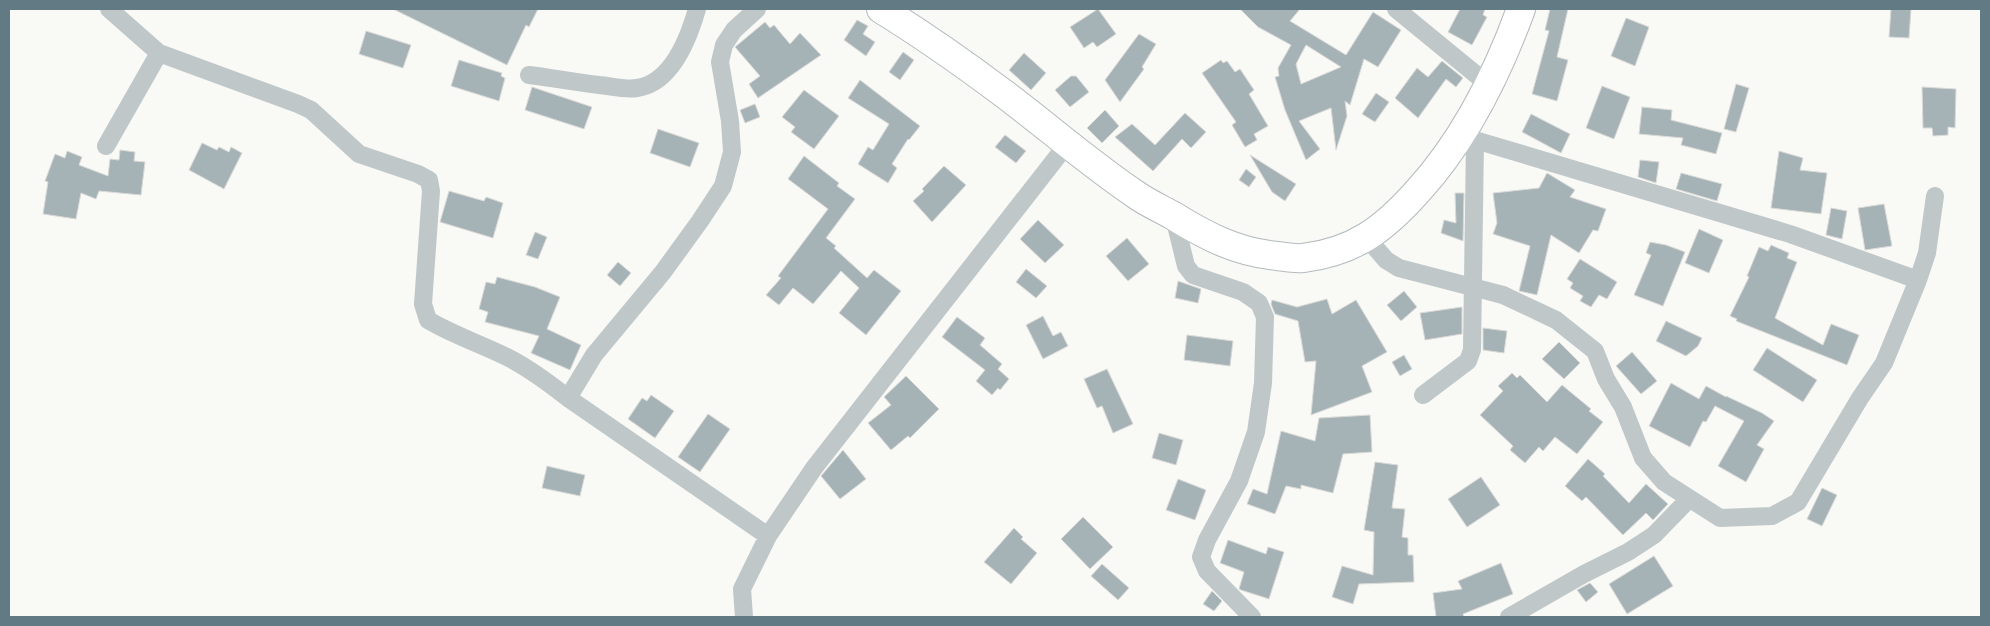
<svg xmlns="http://www.w3.org/2000/svg" width="1990" height="626" font-family="'Noto Sans',sans-serif">
	<style>
		.building { fill: #a6b3b6; stroke: #dbdad8; fill-rule: evenodd }
		.lines { fill: none; stroke-linecap: round; stroke-linejoin: round }
		.primary-casing { stroke: #b3bbbe; stroke-width: 30 }
		.minor { stroke: #bfc7c9; stroke-width: 18 }
		.primary { stroke: #fff; stroke-width: 28 }
	</style>
	<rect width="100%" height="100%" fill="#f9f9f6"/>
	<path class="building" d="M 393,9 L 538,9 L 529,27 L 526,25 L 507,65 Z
		M 1098,9 L 1116,34 L 1097,47 L 1093,42 L 1084,48 L 1070,27 Z
		M 1240,9 L 1300,9 L 1290,21 L 1346,55 L 1373,12 L 1401,30 L 1378,67 L 1364,59 L 1350,105 L 1345,101 L 1347,116 L 1336,150 L 1331,108 L 1299,121 L 1320,149 L 1306,160 L 1285,110 L 1275,77 L 1279,76 L 1278,68 L 1291,45 L 1258,27 ZM 1306,45 L 1341,67 L 1301,84 L 1296,64 Z
		M 1460,9 L 1485,9 L 1483,15 L 1487,17 L 1472,45 L 1448,32 Z
		M 1550,9 L 1568,9 L 1557,57 L 1568,60 L 1557,101 L 1532,94 L 1549,31 L 1545,30 Z
		M 1891,9 L 1911,9 L 1909,38 L 1889,37 Z
		M 1626,18 L 1649,27 L 1635,66 L 1611,56 Z
		M 857,20 L 868,26 L 863,34 L 875,42 L 866,56 L 844,40 Z
		M 765,22 L 770,28 L 774,25 L 790,44 L 800,33 L 821,55 L 758,98 L 749,84 L 760,76 L 735,47 Z
		M 366,31 L 411,45 L 403,68 L 359,54 Z
		M 1139,34 L 1156,44 L 1142,67 L 1144,69 L 1120,102 L 1105,80 Z
		M 903,52 L 914,60 L 900,80 L 889,72 Z
		M 1024,53 L 1046,73 L 1031,90 L 1009,70 Z
		M 459,60 L 502,73 L 501,76 L 505,78 L 499,101 L 451,86 Z
		M 1221,60 L 1223,63 L 1227,61 L 1235,72 L 1240,69 L 1254,90 L 1249,94 L 1268,126 L 1254,134 L 1257,140 L 1245,147 L 1232,125 L 1236,122 L 1202,73 Z
		M 1442,61 L 1463,78 L 1456,87 L 1446,79 L 1418,118 L 1395,98 L 1417,68 L 1428,77 Z
		M 1071,76 L 1076,76 L 1089,92 L 1070,107 L 1055,90 Z
		M 860,80 L 920,126 L 909,140 L 908,139 L 892,164 L 897,168 L 888,183 L 858,164 L 868,147 L 873,150 L 889,124 L 848,98 Z
		M 1736,84 L 1749,88 L 1736,132 L 1724,129 Z
		M 1602,86 L 1630,97 L 1614,139 L 1586,128 Z
		M 532,87 L 592,107 L 584,129 L 525,110 Z
		M 1922,87 L 1956,89 L 1955,128 L 1948,127 L 1948,135 L 1933,136 L 1932,128 L 1923,128 Z
		M 804,90 L 839,116 L 814,149 L 791,132 L 795,127 L 782,117 Z
		M 1376,93 L 1389,102 L 1375,122 L 1362,114 Z
		M 755,104 L 760,117 L 745,123 L 740,110 Z
		M 1642,107 L 1672,110 L 1671,120 L 1722,133 L 1716,154 L 1681,145 L 1683,138 L 1639,134 Z
		M 1105,110 L 1119,126 L 1102,143 L 1087,128 Z
		M 1185,113 L 1206,132 L 1191,148 L 1182,139 L 1153,171 L 1115,137 L 1132,124 L 1155,145 Z
		M 1531,114 L 1570,134 L 1561,153 L 1522,132 Z
		M 658,129 L 699,143 L 690,167 L 650,153 Z
		M 1005,135 L 1026,151 L 1016,163 L 995,147 Z
		M 202,143 L 217,150 L 219,147 L 229,152 L 231,147 L 242,153 L 224,189 L 189,170 Z
		M 120,150 L 135,152 L 134,161 L 145,162 L 141,195 L 99,191 L 96,199 L 81,193 L 76,219 L 43,214 L 48,182 L 45,181 L 55,154 L 65,158 L 67,151 L 82,157 L 79,165 L 108,176 L 110,159 L 119,160 Z
		M 1779,151 L 1803,158 L 1800,170 L 1827,173 L 1821,214 L 1771,208 Z
		M 1250,155 L 1296,184 L 1285,201 L 1272,192 Z
		M 804,156 L 839,183 L 837,186 L 855,199 L 826,238 L 836,246 L 834,248 L 867,278 L 874,270 L 901,291 L 866,335 L 839,313 L 859,288 L 841,271 L 813,304 L 793,288 L 779,305 L 766,295 L 781,278 L 778,276 L 828,209 L 788,179 Z
		M 1640,160 L 1659,162 L 1656,183 L 1638,177 Z
		M 944,166 L 966,185 L 932,222 L 913,201 L 924,191 L 922,189 Z
		M 1246,169 L 1256,177 L 1249,187 L 1239,180 Z
		M 1547,173 L 1575,190 L 1570,197 L 1606,209 L 1598,231 L 1593,230 L 1579,253 L 1551,235 L 1537,295 L 1519,291 L 1530,246 L 1493,234 L 1497,223 L 1493,193 L 1539,188 Z
		M 1681,173 L 1722,184 L 1717,201 L 1676,189 Z
		M 449,191 L 484,201 L 486,197 L 503,203 L 493,238 L 440,222 Z
		M 1455,193 L 1464,193 L 1463,241 L 1441,233 L 1444,220 L 1456,223 Z
		M 1884,204 L 1892,246 L 1865,250 L 1858,208 Z
		M 1831,208 L 1847,211 L 1842,239 L 1826,235 Z
		M 1038,220 L 1064,245 L 1045,263 L 1020,239 Z
		M 1699,229 L 1723,240 L 1709,273 L 1685,263 Z
		M 535,232 L 547,237 L 538,259 L 526,255 Z
		M 1127,238 L 1149,264 L 1128,281 L 1106,256 Z
		M 1650,242 L 1666,245 L 1685,252 L 1663,306 L 1634,295 L 1651,255 L 1646,253 Z
		M 1771,245 L 1789,253 L 1787,258 L 1797,262 L 1775,318 L 1823,345 L 1831,324 L 1859,335 L 1847,365 L 1736,321 L 1737,319 L 1730,316 L 1749,277 L 1747,276 L 1759,247 L 1768,251 Z
		M 1580,259 L 1617,282 L 1607,299 L 1599,295 L 1591,307 L 1580,301 L 1583,296 L 1570,288 L 1573,283 L 1567,279 Z
		M 618,262 L 631,273 L 620,286 L 607,275 Z
		M 1026,269 L 1047,286 L 1036,298 L 1016,282 Z
		M 497,277 L 535,287 L 560,297 L 547,329 L 581,345 L 570,370 L 531,353 L 539,336 L 485,322 L 488,312 L 479,309 L 486,282 L 495,284 Z
		M 1178,281 L 1201,289 L 1198,303 L 1175,298 Z
		M 1404,291 L 1417,307 L 1401,321 L 1387,305 Z
		M 1327,299 L 1332,314 L 1356,300 L 1387,352 L 1362,366 L 1372,392 L 1311,415 L 1316,361 L 1305,362 L 1298,321 L 1275,314 L 1271,304 L 1272,300 L 1297,307 Z
		M 1462,307 L 1462,334 L 1425,340 L 1420,313 Z
		M 1043,316 L 1053,336 L 1061,332 L 1068,346 L 1043,359 L 1026,325 Z
		M 957,317 L 985,338 L 980,345 L 1002,364 L 998,369 L 1009,379 L 1000,390 L 998,388 L 992,395 L 976,381 L 985,370 L 942,337 Z
		M 1666,321 L 1702,338 L 1698,346 L 1686,356 L 1656,341 Z
		M 1483,328 L 1507,331 L 1504,353 L 1483,350 Z
		M 1187,335 L 1233,341 L 1230,366 L 1184,360 Z
		M 1559,342 L 1580,363 L 1564,379 L 1542,359 Z
		M 1767,348 L 1817,380 L 1803,402 L 1753,370 Z
		M 1632,352 L 1657,381 L 1641,394 L 1616,366 Z
		M 1404,355 L 1412,369 L 1400,376 L 1392,362 Z
		M 1107,369 L 1133,424 L 1113,433 L 1102,406 L 1097,408 L 1084,379 Z
		M 1512,373 L 1517,378 L 1520,375 L 1547,402 L 1562,385 L 1591,409 L 1589,411 L 1603,422 L 1577,454 L 1555,437 L 1543,451 L 1539,447 L 1525,463 L 1510,450 L 1513,446 L 1480,415 L 1503,391 L 1498,386 Z
		M 906,376 L 939,409 L 910,438 L 908,436 L 891,450 L 868,423 L 891,405 L 884,397 Z
		M 1671,383 L 1699,399 L 1706,386 L 1726,397 L 1726,396 L 1762,413 L 1774,421 L 1757,445 L 1764,449 L 1746,482 L 1718,466 L 1744,421 L 1715,406 L 1706,422 L 1703,421 L 1690,447 L 1649,426 Z
		M 651,395 L 674,411 L 655,438 L 628,419 L 642,398 L 647,401 Z
		M 708,414 L 730,429 L 700,472 L 678,457 Z
		M 1370,415 L 1372,452 L 1343,454 L 1333,493 L 1301,485 L 1301,489 L 1286,486 L 1275,514 L 1247,504 L 1253,489 L 1267,494 L 1281,431 L 1315,441 L 1319,418 Z
		M 1159,433 L 1183,440 L 1176,465 L 1152,458 Z
		M 843,450 L 866,479 L 840,499 L 821,476 Z
		M 1588,459 L 1605,474 L 1603,476 L 1629,503 L 1646,484 L 1668,504 L 1653,520 L 1646,513 L 1623,535 L 1586,497 L 1582,501 L 1565,486 Z
		M 1375,462 L 1398,465 L 1392,508 L 1405,509 L 1402,537 L 1408,538 L 1408,555 L 1413,555 L 1414,582 L 1359,584 L 1353,604 L 1332,597 L 1342,566 L 1373,575 L 1374,532 L 1364,530 Z
		M 547,466 L 585,475 L 580,496 L 542,488 Z
		M 1481,477 L 1500,505 L 1467,527 L 1448,499 Z
		M 1178,479 L 1206,490 L 1195,520 L 1166,510 Z
		M 1822,488 L 1837,495 L 1822,526 L 1807,519 Z
		M 1083,517 L 1113,547 L 1090,569 L 1061,539 Z
		M 1014,528 L 1023,537 L 1021,539 L 1037,553 L 1011,584 L 984,562 Z
		M 1228,540 L 1266,554 L 1268,547 L 1284,552 L 1269,599 L 1241,590 L 1239,589 L 1244,572 L 1220,563 Z
		M 1654,556 L 1673,586 L 1627,614 L 1609,584 Z
		M 1501,563 L 1513,594 L 1463,614 L 1464,617 L 1436,617 L 1433,593 L 1462,589 L 1458,581 Z
		M 1102,564 L 1129,588 L 1118,600 L 1091,576 Z
		M 1590,583 L 1598,592 L 1586,602 L 1577,590 Z
		M 1212,591 L 1222,601 L 1214,611 L 1203,604 Z"/>
	<g class="lines">
		<g class="primary-casing">
			<path id="primary" d="M 881,9 C 923,35 963,63 1003,93 C 1047,126 1089,163 1135,194 C 1146,202 1159,208 1172,215 C 1206,236 1236,252 1277,256 C 1285,257 1295,259 1303,258 C 1354,252 1384,229 1417,192 C 1465,140 1497,75 1521,9"/>
		</g>
		<path class="minor" d="M 109,9 L 159,53 L 298,104 L 311,110 L 359,154 L 418,174 L 429,180 L 431,191 L 423,304 L 428,320 C 453,335 481,344 507,357 C 529,368 549,383 568,398 L 768,536
			M 1396,9 L 1490,86
			M 529,75 C 552,78 575,82 599,85 C 611,86 625,90 637,88 C 672,83 689,37 697,9
			M 1461,134 L 1475,140 L 1790,234 L 1918,280
			M 106,146 L 159,53
			M 1174,217 L 1186,266 L 1193,275 L 1243,292 L 1259,303 L 1265,317 L 1263,383 L 1256,432 L 1239,481 L 1207,540 L 1201,557 L 1207,571 L 1252,617
			M 1367,238 L 1386,260 L 1399,268 L 1503,295 L 1556,320 L 1595,351 L 1606,379 L 1623,407 L 1643,458 L 1664,482 L 1720,518 L 1772,516 L 1798,502 L 1860,398 L 1884,363 L 1918,280 L 1927,253 L 1935,196
			M 1423,395 L 1468,361 L 1472,350 L 1475,140
			M 568,398 L 594,355 L 663,272 L 700,221 L 723,186 L 732,152 L 730,121 L 720,62 L 724,45 L 734,30 L 757,9
			M 744,617 L 742,589 L 768,536 L 814,468 L 1068,143
			M 1509,617 L 1584,574 L 1628,552 L 1654,535 L 1689,499"/>
		<use href="#primary" class="primary"/>
	</g>
	<rect width="1990" height="626" fill="none" stroke="#627a83" stroke-width="20"/>
</svg>
